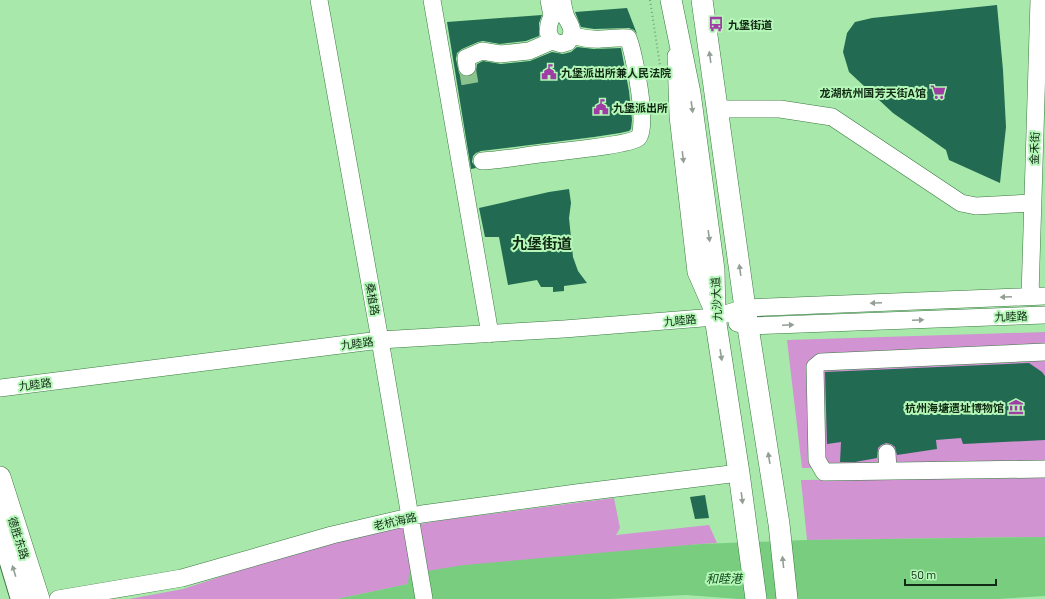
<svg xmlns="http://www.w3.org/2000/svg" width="1045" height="599" font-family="Barlow,'Noto Sans SC',sans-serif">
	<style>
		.green { fill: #d193d2 }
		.water { fill: #79cd7f }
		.building { fill: #226a51 }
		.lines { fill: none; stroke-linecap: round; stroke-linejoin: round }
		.minor-tunnel { stroke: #8ac38d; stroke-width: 17; stroke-dasharray: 17 8; stroke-linecap: butt }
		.minor-casing { stroke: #3a7840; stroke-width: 18 }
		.major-casing { stroke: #3a7840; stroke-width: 22 }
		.highway-casing { stroke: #3a7840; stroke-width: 24 }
		.path { stroke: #70a273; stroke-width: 2; stroke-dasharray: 1 3; stroke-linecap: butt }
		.minor { stroke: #fff; stroke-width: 17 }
		.major { stroke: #fff; stroke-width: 21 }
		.highway { stroke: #fff; stroke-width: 22 }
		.oneway { fill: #939f95 }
		.labels { text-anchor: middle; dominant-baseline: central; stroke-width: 4; stroke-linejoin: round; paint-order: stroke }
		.poi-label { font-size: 11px; font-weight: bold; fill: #102a13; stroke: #b5f7b8; text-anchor: start }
		.street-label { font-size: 11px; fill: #102a13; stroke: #b5f7b8 }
		.water-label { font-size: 12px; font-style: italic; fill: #114d1b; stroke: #b5f7b8 }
		.district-label { font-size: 15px; font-weight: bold; fill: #102a13; stroke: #b5f7b8 }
	</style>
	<rect width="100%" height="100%" fill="#a8e9ab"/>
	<path class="green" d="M 1045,332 L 1045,465 L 802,468 L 787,340 Z
		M 1045,478 L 1045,537 L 807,540 L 801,480 Z
		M 614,498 L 620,528 L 616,535 L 709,525 L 717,543 L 700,544 L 409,575 L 409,584 L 337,599 L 129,599 L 183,589 L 295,552 L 386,530 L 443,520 Z"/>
	<path class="water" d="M 1045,537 L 1045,596 L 998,599 L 739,599 L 686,595 L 610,599 L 337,599 L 408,584 L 409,574 L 464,565 L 700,544 L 807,540 Z"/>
	<path class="building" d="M 997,5 L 1003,70 L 1006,127 L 1000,183 L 949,160 L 946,150 L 893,113 L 849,72 L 843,52 L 847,33 L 855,22 L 872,18 Z
		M 627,8 L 637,34 L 634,30 L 629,28 L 594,29 L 581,27 L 575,12 Z
		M 542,15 L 539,23 L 539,36 L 526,41 L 500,44 L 483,41 L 478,42 L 462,49 L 457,53 L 456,59 L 459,73 L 463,76 L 468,77 L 473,75 L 476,71 L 477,64 L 483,61 L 501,64 L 530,61 L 552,52 L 563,54 L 571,52 L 577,47 L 594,49 L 621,48 L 629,91 L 632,120 L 631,129 L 629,131 L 620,133 L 594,137 L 481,151 L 476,153 L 473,156 L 472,162 L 476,168 L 471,169 L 447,22 Z
		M 569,189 L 571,203 L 569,218 L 573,257 L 578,271 L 587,283 L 564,286 L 564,291 L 553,292 L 553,287 L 541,287 L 537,280 L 508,285 L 499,237 L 485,237 L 479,208 L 549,192 Z
		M 1029,363 L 1042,372 L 1045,376 L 1045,440 L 963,444 L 961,438 L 936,440 L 937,449 L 897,455 L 895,447 L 891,444 L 886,443 L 881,445 L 878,448 L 877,458 L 855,462 L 840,462 L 841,442 L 827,444 L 825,372 Z
		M 705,495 L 709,518 L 695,519 L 690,497 Z"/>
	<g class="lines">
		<path class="minor-tunnel" d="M 467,67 L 471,90"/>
		<g class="minor-casing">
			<path id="minor" d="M 319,0 L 380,340 L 424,599
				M 432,0 L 490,334
				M 549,0 L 552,16 L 549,24 L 548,32 L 552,41 L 561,44 L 568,42 C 575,30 571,27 566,17 C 564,12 563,5 562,0
				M 676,56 L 678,116 L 696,272 L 713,311
				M 467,67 L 466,58 L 482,51 L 500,54 L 529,51 L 552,41
				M 718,109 L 780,109 L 832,117 L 961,203 L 976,206 L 1032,203
				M 482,161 C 505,160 527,155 549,153 C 564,151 629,145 638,138 C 649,129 634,51 628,38 C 619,37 611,39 601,39 C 591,40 582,38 572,35
				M 1030,296 L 1039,0
				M 737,323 L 749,326 L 1045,315
				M 1045,352 L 821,362 L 815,367 L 817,460 L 824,472 L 1045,469
				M 0,388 L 380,340 L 564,329 L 715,317 L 745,308 L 1045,296
				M 887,453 L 888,470
				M 58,599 L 182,578 L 332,535 L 422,514 L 576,493 L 739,473"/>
		</g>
		<g class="major-casing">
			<path id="major" d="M 671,0 L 690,93 L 714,270 L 715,317 L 739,473 L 756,599
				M 702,0 L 745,308 L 779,524 L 787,599
				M 0,477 L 39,599"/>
		</g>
		<g class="highway-casing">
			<path id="highway" d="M 0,507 L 5,540
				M 0,526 L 22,599"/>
		</g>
		<path class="path" d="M 650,0 L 661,72"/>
		<use href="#minor" class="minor"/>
		<use href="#major" class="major"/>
		<use href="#highway" class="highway"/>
	</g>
	<defs><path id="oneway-solid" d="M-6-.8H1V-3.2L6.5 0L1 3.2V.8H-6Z"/></defs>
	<g class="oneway">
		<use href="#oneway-solid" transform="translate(710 57) rotate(-98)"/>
		<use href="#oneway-solid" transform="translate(692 107) rotate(82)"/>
		<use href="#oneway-solid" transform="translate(683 157) rotate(83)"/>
		<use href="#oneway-solid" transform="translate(709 236) rotate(82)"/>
		<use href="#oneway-solid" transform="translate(740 270) rotate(-98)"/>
		<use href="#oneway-solid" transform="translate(1006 297) rotate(178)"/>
		<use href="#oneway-solid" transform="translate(876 303) rotate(178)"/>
		<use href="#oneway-solid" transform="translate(918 320) rotate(-2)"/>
		<use href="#oneway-solid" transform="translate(788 325) rotate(-2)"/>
		<use href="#oneway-solid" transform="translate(721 355) rotate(81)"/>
		<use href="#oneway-solid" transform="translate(769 458) rotate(-99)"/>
		<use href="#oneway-solid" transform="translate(742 498) rotate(83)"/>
		<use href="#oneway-solid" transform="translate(783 562) rotate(-96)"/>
		<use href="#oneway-solid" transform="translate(14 571) rotate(-107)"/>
	</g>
	<defs>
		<g id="bus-bare" transform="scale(1.2)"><path d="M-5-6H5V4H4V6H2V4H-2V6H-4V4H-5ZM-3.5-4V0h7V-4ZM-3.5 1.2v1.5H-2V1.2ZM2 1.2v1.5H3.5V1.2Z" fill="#9f3da4" stroke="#b5f7b8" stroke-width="2.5" paint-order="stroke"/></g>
		<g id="civic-bare" transform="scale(1.2)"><path d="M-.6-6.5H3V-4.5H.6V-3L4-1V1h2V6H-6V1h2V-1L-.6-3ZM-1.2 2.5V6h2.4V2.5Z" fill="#9f3da4" stroke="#b5f7b8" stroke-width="2.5" paint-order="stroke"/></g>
		<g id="supermarket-bare" transform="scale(1.2)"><path d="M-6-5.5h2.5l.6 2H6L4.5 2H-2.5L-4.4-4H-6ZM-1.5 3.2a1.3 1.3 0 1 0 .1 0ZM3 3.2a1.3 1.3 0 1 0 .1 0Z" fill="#9f3da4" stroke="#b5f7b8" stroke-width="2.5" paint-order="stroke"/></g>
		<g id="museum-bare" transform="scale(1.2)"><path d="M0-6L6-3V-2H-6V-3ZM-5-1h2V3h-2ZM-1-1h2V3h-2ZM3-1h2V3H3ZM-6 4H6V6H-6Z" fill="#9f3da4" stroke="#b5f7b8" stroke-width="2.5" paint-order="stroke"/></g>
	</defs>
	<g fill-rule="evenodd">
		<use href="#bus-bare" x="716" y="24"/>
		<use href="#civic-bare" x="549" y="72"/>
		<use href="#supermarket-bare" x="938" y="92"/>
		<use href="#civic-bare" x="601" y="107"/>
		<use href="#museum-bare" x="1016" y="407"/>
	</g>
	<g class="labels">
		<g class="poi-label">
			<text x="728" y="24">九堡街道</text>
			<text x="561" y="72">九堡派出所兼人民法院</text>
			<text x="926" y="92" text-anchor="end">龙湖杭州国芳天街A馆</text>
			<text x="613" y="107">九堡派出所</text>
			<text x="1004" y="407" text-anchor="end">杭州海塘遗址博物馆</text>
		</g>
		<g class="street-label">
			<text transform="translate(1034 148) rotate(-88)">金禾街</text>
			<text transform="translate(373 299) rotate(80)">桑植路</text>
			<text transform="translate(716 299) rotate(-93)">九沙大道</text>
			<text transform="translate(1011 316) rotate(-2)">九睦路</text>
			<text transform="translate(680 320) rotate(-5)">九睦路</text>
			<text transform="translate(357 343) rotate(-7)">九睦路</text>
			<text transform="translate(35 384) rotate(-7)">九睦路</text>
			<text transform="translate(395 521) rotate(-13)">老杭海路</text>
			<text transform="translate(19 538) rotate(72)">德胜东路</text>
		</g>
		<g class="water-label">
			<text transform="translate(724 578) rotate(-1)">和睦港</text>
		</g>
		<g class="district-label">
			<text x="542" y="243">九堡街道</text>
		</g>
	</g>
	<path d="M905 579v6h91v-6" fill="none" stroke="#102a13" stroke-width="2"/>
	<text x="911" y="579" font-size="12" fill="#102a13" stroke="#b5f7b8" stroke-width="3" paint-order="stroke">50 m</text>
</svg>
